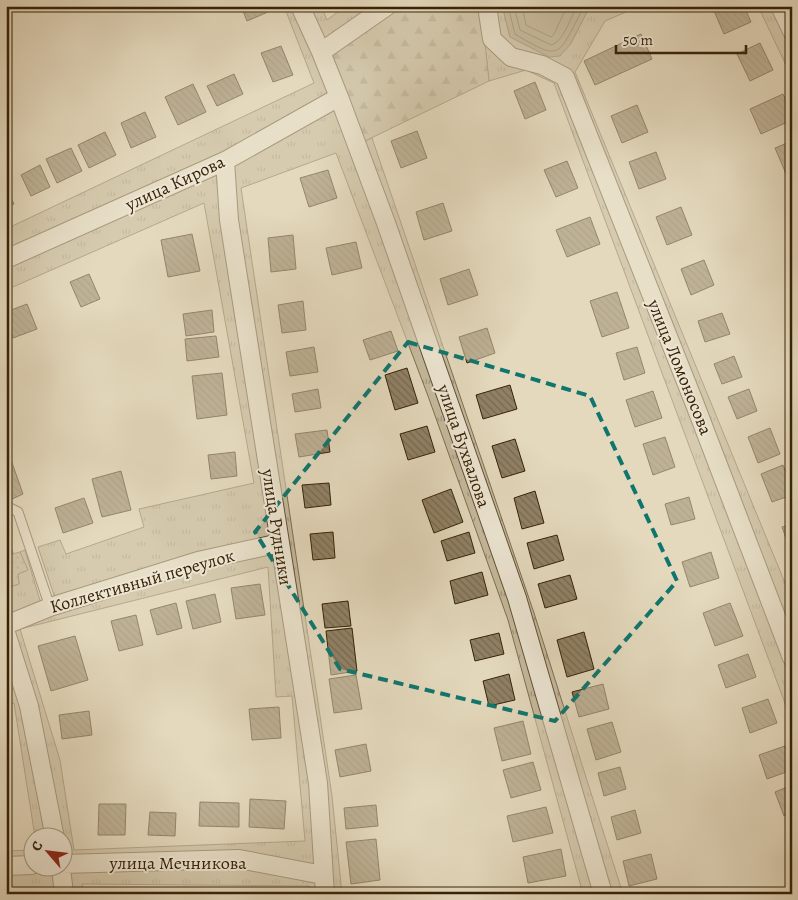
<svg xmlns="http://www.w3.org/2000/svg" width="798" height="900" font-family="Alegreya,serif">
	<style>
		.grass { fill: url(#grass-tufts); stroke: #7e6e52; fill-rule: evenodd }
		.forest { fill: url(#forest-firs); stroke: #7e6e52 }
		.garden { fill: url(#garden-dots); stroke: #7e6e52 }
		.water { fill: #a99b7f; stroke: #7b6b4f }
		.lines { fill: none; stroke-linecap: round; stroke-linejoin: round }
		.shore { stroke: #705e42; stroke-width: 1 }
		.building { fill: url(#building-back-hatch); stroke: #362206 }
		.service-casing { stroke: #625034; stroke-width: 11 }
		.minor-casing { stroke: #625034; stroke-width: 20 }
		.service { stroke: #ede6d4; stroke-width: 9 }
		.minor { stroke: #ede6d4; stroke-width: 18 }
		.marked { fill: none; stroke: #0f766e; stroke-width: 4; stroke-dasharray: 10 6; stroke-linejoin: round }
		.labels { text-anchor: middle; dominant-baseline: central; stroke-width: 4; stroke-linejoin: round; paint-order: stroke }
		.street-label { font-size: 18px; fill: #362206; stroke: #ede6d4 }
	</style>
	<defs>
		<pattern id="grass-tufts" width="24" height="20" patternUnits="userSpaceOnUse" patternTransform="scale(1.25)"><rect width="24" height="20" fill="#c6ba9e"/><path d="M3 7l-1-3M5 7V3M7 7l1-3M15 17l-1-3M17 17v-4M19 17l1-3" fill="none" stroke="#a2977f"/></pattern>
		<pattern id="forest-firs" width="22" height="20" patternUnits="userSpaceOnUse" patternTransform="scale(1.25)"><rect width="22" height="20" fill="#c6ba9e"/><path d="M5 1l3.5 6h-7zM16 11l3.5 6h-7z" fill="#a2977f"/></pattern>
		<pattern id="garden-dots" width="8" height="8" patternUnits="userSpaceOnUse" patternTransform="scale(1.25)"><rect width="8" height="8" fill="#c6ba9e"/><path d="M2 2h.1M6 6h.1" fill="none" stroke="#a2977f" stroke-width="1.8" stroke-linecap="round"/></pattern>
		<pattern id="building-back-hatch" width="6" height="6" patternUnits="userSpaceOnUse" patternTransform="scale(1.25)"><rect width="6" height="6" fill="#908165"/><path d="M-1 5l2 2M0 0l6 6M5-1l2 2" fill="none" stroke="#766951"/></pattern>
	</defs>
	<rect width="100%" height="100%" fill="#e4d9bd"/>
	<filter id="stains"><feTurbulence type="fractalNoise" baseFrequency=".004" numOctaves="4"/><feColorMatrix values="0 0 0 0 .2 0 0 0 0 .09 0 0 0 0 .02 0 0 0 .5 -.17"/></filter>
	<radialGradient id="worn" r=".72"><stop offset=".6" stop-color="#630" stop-opacity="0"/><stop offset="1" stop-color="#630" stop-opacity=".3"/></radialGradient>
	<path class="grass" d="M 284,6 L 293,6 L 333,96 L 223,156 L 6,255 L 6,229 L 314,83 Z
		M 307,6 L 321,6 L 327,20 L 346,6 L 377,6 L 326,43 Z
		M 492,6 L 503,6 L 503,9 L 510,37 L 570,45 L 587,12 L 585,6 L 640,6 L 605,21 L 575,72 L 792,600 L 792,647 L 570,77 L 512,53 L 495,37 Z
		M 758,6 L 775,6 L 792,41 L 792,78 Z
		M 485,45 L 509,60 L 563,80 L 690,403 L 792,672 L 792,722 L 554,83 L 526,70 L 489,81 Z
		M 336,104 L 516,621 L 597,894 L 583,894 L 508,620 L 428,396 L 336,153 L 241,188 L 332,796 L 342,894 L 330,894 L 229,164 Z
		M 372,138 L 534,613 L 623,894 L 610,894 L 365,141 Z
		M 221,168 L 273,538 L 55,598 L 38,547 L 60,540 L 66,554 L 144,527 L 139,509 L 254,483 L 204,203 L 6,290 L 6,265 Z
		M 25,550 L 41,604 L 6,621 L 6,588 L 19,584 L 18,574 L 27,570 L 20,552 Z
		M 269,553 L 276,560 L 314,784 L 316,865 L 69,859 L 63,852 L 62,838 L 11,630 L 23,622 L 200,566 ZM 268,567 L 276,697 L 292,696 L 305,841 L 74,850 L 60,760 L 20,629 Z
		M 6,650 L 25,707 L 50,837 L 35,837 L 14,703 L 6,705 Z
		M 32,850 L 32,861 L 6,862 L 6,851 Z
		M 238,864 L 318,880 L 320,894 L 310,894 L 309,886 L 82,884 L 83,894 L 69,894 L 70,868 Z
		M 52,869 L 57,877 L 59,894 L 42,894 L 42,889 L 6,889 L 6,870 Z"/>
	<path class="forest" d="M 396,6 L 481,6 L 489,81 L 365,141 L 331,52 Z"/>
	<path class="garden" d="M 20,552 L 28,570 L 18,574 L 19,584 L 6,588 L 6,556 Z"/>
	<path class="water" d="M 503,6 L 585,6 L 587,12 L 570,45 L 560,56 L 549,57 L 510,37 L 503,9 Z"/>
	<g class="lines">
		<path class="shore" d="M 508,6 L 515,34 C 561,62 558,56 581,12 L 581,6
			M 514,6 L 520,30 L 551,45 C 563,42 569,21 575,11 L 575,6
			M 522,6 L 526,25 L 551,37 L 554,34 L 567,6"/>
	</g>
	<path class="building" d="M 241,6 L 265,6 L 268,12 L 247,21 Z
		M 712,6 L 744,6 L 751,22 L 724,34 Z
		M 641,34 L 652,59 L 595,85 L 584,61 Z
		M 760,43 L 773,70 L 750,81 L 737,54 Z
		M 281,46 L 293,75 L 273,82 L 261,53 Z
		M 234,74 L 243,94 L 217,106 L 207,86 Z
		M 535,82 L 546,110 L 525,119 L 514,91 Z
		M 193,84 L 206,112 L 178,125 L 165,97 Z
		M 783,94 L 792,114 L 792,120 L 761,134 L 750,109 Z
		M 637,105 L 648,132 L 622,143 L 611,116 Z
		M 145,112 L 156,137 L 131,148 L 121,123 Z
		M 417,131 L 427,158 L 401,168 L 391,141 Z
		M 105,132 L 116,155 L 89,168 L 78,145 Z
		M 792,141 L 792,174 L 787,176 L 775,148 Z
		M 71,148 L 82,171 L 57,183 L 46,159 Z
		M 656,152 L 666,179 L 639,189 L 629,162 Z
		M 567,161 L 578,188 L 556,197 L 544,170 Z
		M 40,165 L 50,187 L 31,196 L 21,175 Z
		M 328,170 L 337,198 L 309,207 L 300,178 Z
		M 6,187 L 14,204 L 6,207 Z
		M 443,203 L 452,231 L 424,240 L 416,212 Z
		M 681,207 L 692,235 L 667,245 L 656,217 Z
		M 590,217 L 600,244 L 567,257 L 556,230 Z
		M 192,234 L 200,271 L 168,277 L 161,240 Z
		M 293,235 L 296,269 L 271,272 L 268,238 Z
		M 356,242 L 362,268 L 332,275 L 326,248 Z
		M 704,260 L 714,285 L 691,295 L 681,269 Z
		M 469,269 L 478,295 L 448,305 L 440,279 Z
		M 89,274 L 100,299 L 81,307 L 70,282 Z
		M 617,292 L 629,328 L 602,337 L 590,301 Z
		M 303,301 L 306,330 L 282,333 L 278,305 Z
		M 27,304 L 37,329 L 13,338 L 6,320 L 6,312 Z
		M 212,310 L 214,332 L 186,336 L 183,314 Z
		M 722,313 L 730,334 L 705,342 L 698,321 Z
		M 487,328 L 495,353 L 467,363 L 459,337 Z
		M 391,331 L 398,351 L 370,360 L 363,340 Z
		M 216,336 L 219,357 L 187,361 L 185,339 Z
		M 314,347 L 318,372 L 290,376 L 286,352 Z
		M 637,347 L 645,373 L 624,380 L 616,353 Z
		M 734,356 L 742,377 L 722,384 L 714,364 Z
		M 407,368 L 418,403 L 395,410 L 385,375 Z
		M 222,373 L 227,415 L 197,419 L 192,376 Z
		M 510,385 L 517,409 L 483,419 L 476,395 Z
		M 318,389 L 321,408 L 295,412 L 292,394 Z
		M 749,389 L 757,411 L 737,419 L 728,397 Z
		M 653,391 L 662,418 L 635,427 L 626,400 Z
		M 427,426 L 435,452 L 408,460 L 400,434 Z
		M 770,428 L 780,454 L 758,463 L 748,437 Z
		M 327,430 L 330,452 L 299,457 L 295,434 Z
		M 665,437 L 675,467 L 653,475 L 643,444 Z
		M 515,439 L 525,471 L 502,478 L 492,446 Z
		M 235,452 L 237,476 L 211,479 L 208,455 Z
		M 6,454 L 9,454 L 23,494 L 10,500 L 6,490 Z
		M 783,465 L 792,488 L 792,495 L 772,502 L 761,474 Z
		M 121,471 L 131,510 L 102,517 L 92,479 Z
		M 329,483 L 331,505 L 305,508 L 302,485 Z
		M 451,489 L 463,522 L 434,533 L 422,500 Z
		M 535,491 L 544,523 L 522,529 L 514,498 Z
		M 689,497 L 695,519 L 671,525 L 665,504 Z
		M 84,498 L 93,523 L 63,533 L 55,508 Z
		M 792,524 L 792,552 L 791,552 L 782,527 Z
		M 333,532 L 335,558 L 313,560 L 310,534 Z
		M 469,532 L 475,553 L 447,561 L 441,541 Z
		M 557,535 L 564,560 L 534,569 L 527,543 Z
		M 6,536 L 13,553 L 6,556 Z
		M 711,552 L 719,578 L 690,587 L 682,562 Z
		M 482,572 L 488,595 L 455,604 L 450,581 Z
		M 570,575 L 577,599 L 545,608 L 538,584 Z
		M 260,584 L 265,615 L 236,619 L 231,588 Z
		M 215,594 L 221,622 L 193,629 L 186,601 Z
		M 348,601 L 351,626 L 325,628 L 322,604 Z
		M 176,603 L 182,628 L 157,635 L 150,610 Z
		M 730,603 L 743,636 L 715,646 L 703,613 Z
		M 136,615 L 143,645 L 119,651 L 111,621 Z
		M 352,628 L 357,671 L 331,675 L 326,631 Z
		M 584,632 L 594,669 L 567,677 L 557,640 Z
		M 499,633 L 504,654 L 475,661 L 470,640 Z
		M 75,636 L 88,680 L 51,691 L 38,646 Z
		M 748,654 L 756,677 L 726,688 L 718,665 Z
		M 509,674 L 515,700 L 489,706 L 483,681 Z
		M 356,675 L 362,709 L 334,713 L 329,679 Z
		M 603,684 L 609,709 L 579,717 L 572,692 Z
		M 768,699 L 777,723 L 750,733 L 742,708 Z
		M 279,707 L 281,738 L 252,740 L 249,709 Z
		M 89,711 L 92,735 L 62,739 L 59,715 Z
		M 523,721 L 531,754 L 502,761 L 494,728 Z
		M 612,722 L 621,752 L 596,760 L 587,729 Z
		M 366,744 L 371,771 L 340,777 L 335,750 Z
		M 785,746 L 792,765 L 792,770 L 767,779 L 759,755 Z
		M 533,762 L 541,790 L 511,798 L 503,770 Z
		M 620,767 L 626,789 L 604,796 L 598,773 Z
		M 792,785 L 792,812 L 784,816 L 775,792 Z
		M 250,799 L 286,801 L 284,829 L 249,827 Z
		M 200,802 L 239,803 L 239,827 L 199,826 Z
		M 99,804 L 126,804 L 125,835 L 98,835 Z
		M 376,805 L 378,826 L 346,829 L 344,808 Z
		M 6,807 L 8,807 L 7,841 L 6,841 Z
		M 546,807 L 553,833 L 513,842 L 507,816 Z
		M 635,810 L 641,833 L 617,840 L 611,817 Z
		M 150,812 L 176,813 L 175,836 L 148,835 Z
		M 376,839 L 380,880 L 351,884 L 346,842 Z
		M 561,849 L 566,876 L 528,883 L 523,857 Z
		M 651,854 L 657,879 L 629,886 L 623,861 Z"/>
	<g class="lines">
		<g class="service-casing">
			<path id="service" d="M 6,506 L 18,512 L 50,607"/>
		</g>
		<g class="minor-casing">
			<path id="minor" d="M 300,6 L 321,52 L 339,97 L 386,223 L 517,598 L 603,894
				M 487,6 L 492,39 L 511,57 L 542,65 L 565,77 L 694,402 L 792,658
				M 780,6 L 792,31
				M 321,52 L 387,6
				M 225,161 L 229,220 L 318,783 L 325,894
				M 6,259 L 225,161 L 339,97
				M 6,625 L 50,607 L 198,561 L 280,543
				M 6,633 L 29,706 L 55,838
				M 62,864 L 239,859 L 323,875
				M 6,866 L 32,865
				M 61,868 L 64,894"/>
		</g>
		<use href="#service" class="service"/>
		<use href="#minor" class="minor"/>
	</g>
	<path d="M0 0H798V900H0ZM 408,342 L 590,396 L 677,581 L 555,721 L 340,669 L 255,532 Z" fill="#e4d9bd" fill-opacity=".55" fill-rule="evenodd"/>
	<path class="marked" d="M 408,342 L 590,396 L 677,581 L 555,721 L 340,669 L 255,532 Z"/>
	<g class="labels">
		<g class="street-label">
			<text transform="translate(175 183) rotate(-25)">улица Кирова</text>
			<text transform="translate(680 367) rotate(68)">улица Ломоносова</text>
			<text transform="translate(464 446) rotate(71)">улица Бухвалова</text>
			<text transform="translate(277 527) rotate(81)">улица Рудники</text>
			<text transform="translate(142 581) rotate(-16)">Коллективный переулок</text>
			<text x="178" y="863">улица Мечникова</text>
		</g>
	</g>
	<rect width="798" height="900" fill="none" stroke="#e4d9bd" stroke-width="25"/>
	<rect x="8" y="8" width="783" height="885" fill="none" stroke="#362206" stroke-width="2.5"/>
	<rect x="12" y="12" width="773" height="875" fill="none" stroke="#362206"/>
	<g transform="translate(48 852) rotate(298)"><circle r="24" fill="#ede6d4" stroke="#a49882"/>
	<path d="M0-4L9 19L0 12L-9 19Z" fill="#8f2418"/>
	<text y="-8" font-size="14" font-weight="bold" text-anchor="middle" fill="#362206">С</text>
	</g>
	<path d="M616 45v8h130v-8" fill="none" stroke="#362206" stroke-width="2.5"/>
	<text x="623" y="45" font-size="15" fill="#362206" stroke="#ede6d4" stroke-width="4" paint-order="stroke">50 m</text>
	<rect width="100%" height="100%" filter="url(#stains)"/>
	<rect width="100%" height="100%" fill="url(#worn)"/>
</svg>
